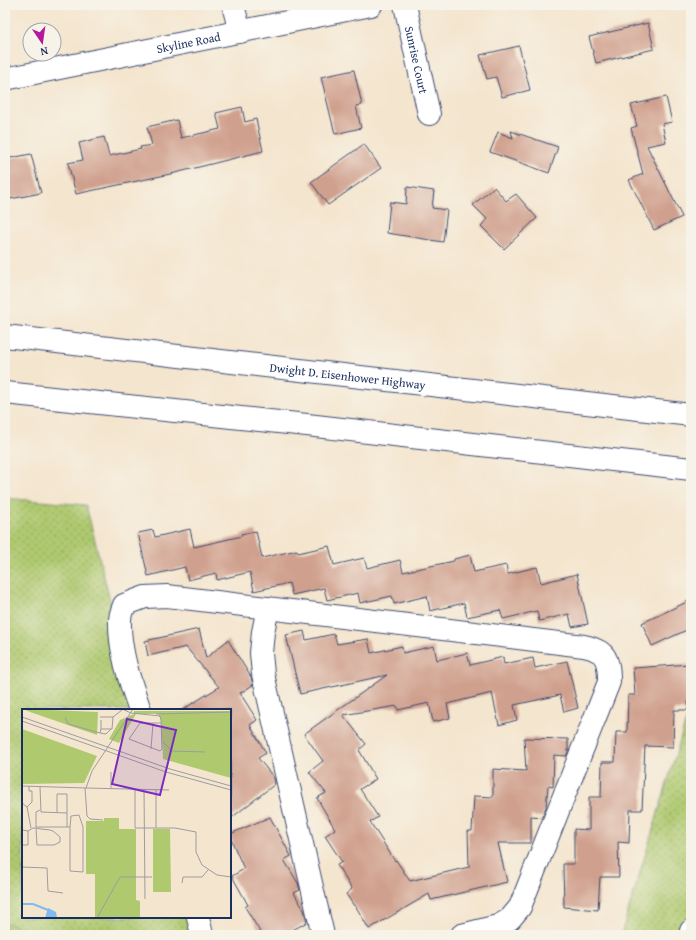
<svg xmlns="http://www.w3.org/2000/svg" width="696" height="940" font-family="'Gentium Book Plus',serif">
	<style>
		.grass { fill: url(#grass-dots); stroke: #657c66 }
		.wetland { fill: url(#wetland-marsh); stroke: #657c66 }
		.building { fill: #d0a08e }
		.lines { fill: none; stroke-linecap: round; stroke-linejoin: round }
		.minor-casing { stroke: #3c4a6f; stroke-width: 24 }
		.major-casing { stroke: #3c4a6f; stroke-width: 24 }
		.highway-casing { stroke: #3c4a6f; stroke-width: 24 }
		.minor { stroke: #fff; stroke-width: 22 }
		.major { stroke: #fff; stroke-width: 22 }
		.highway { stroke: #fff; stroke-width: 22 }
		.labels { text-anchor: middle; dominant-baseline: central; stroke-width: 3; stroke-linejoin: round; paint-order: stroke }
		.street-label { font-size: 12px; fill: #1b2f5e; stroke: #f7f3e8 }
		.inset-river { fill: none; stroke: #80baf1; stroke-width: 2 }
		.inset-road { fill: none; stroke: #9d9ca1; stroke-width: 1 }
		.view { fill: #7b2cbf; fill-opacity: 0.15; stroke: #7b2cbf; stroke-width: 2 }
		.inset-edge { fill: none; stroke: #1b2f5e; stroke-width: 2 }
	</style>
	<defs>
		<pattern id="grass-dots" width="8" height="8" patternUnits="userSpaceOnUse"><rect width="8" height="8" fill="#afc96f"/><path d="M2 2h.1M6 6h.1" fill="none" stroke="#8ea45e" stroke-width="1.8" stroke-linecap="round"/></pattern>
		<pattern id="wetland-marsh" width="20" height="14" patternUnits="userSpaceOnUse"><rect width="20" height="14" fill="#afc96f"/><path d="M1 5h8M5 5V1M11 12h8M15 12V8" fill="none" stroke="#8ea45e"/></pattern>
	</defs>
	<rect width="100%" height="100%" fill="#f7f3e8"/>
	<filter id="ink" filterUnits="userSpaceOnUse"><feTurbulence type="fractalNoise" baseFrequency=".025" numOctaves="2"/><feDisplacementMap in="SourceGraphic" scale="8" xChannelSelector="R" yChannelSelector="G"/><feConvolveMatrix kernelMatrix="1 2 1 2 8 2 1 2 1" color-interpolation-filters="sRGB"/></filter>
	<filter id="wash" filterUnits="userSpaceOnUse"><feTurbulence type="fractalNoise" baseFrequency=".012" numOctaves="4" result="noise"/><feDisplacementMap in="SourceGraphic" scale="16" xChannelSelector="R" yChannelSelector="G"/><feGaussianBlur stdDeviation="0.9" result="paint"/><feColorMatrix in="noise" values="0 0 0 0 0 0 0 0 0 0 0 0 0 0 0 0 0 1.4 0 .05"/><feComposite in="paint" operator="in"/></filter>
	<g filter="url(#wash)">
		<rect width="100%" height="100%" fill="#f4e5ce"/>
		<path class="grass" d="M 5,498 L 86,505 L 130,680 L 140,710 L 23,710 L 23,917 L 198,917 L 202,935 L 5,935 Z
			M 691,704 L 691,935 L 621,935 Z"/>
		<path class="wetland" d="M 5,923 L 43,935 L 5,935 Z"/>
		<g id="blocks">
			<path class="building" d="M 648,23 L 654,49 L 596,63 L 589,37 Z
				M 519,46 L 530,90 L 502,97 L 496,77 L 487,79 L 480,55 Z
				M 354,70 L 362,105 L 356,106 L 361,128 L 335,134 L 321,77 Z
				M 666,97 L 672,122 L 662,124 L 666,142 L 647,146 L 682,217 L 654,230 L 629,180 L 643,174 L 631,128 L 637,126 L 631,105 Z
				M 242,107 L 245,122 L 256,119 L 263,151 L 175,173 L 76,194 L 68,163 L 83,160 L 79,143 L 104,137 L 109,156 L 141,149 L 140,147 L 152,145 L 147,127 L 177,120 L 181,138 L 220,129 L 216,113 Z
				M 511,131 L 558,147 L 549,173 L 490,152 L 498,132 L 513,138 Z
				M 364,144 L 381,168 L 328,205 L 311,182 Z
				M 31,154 L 41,193 L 5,200 L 5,159 Z
				M 407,187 L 434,191 L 432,208 L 447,210 L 443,242 L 387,233 L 390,202 L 406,204 Z
				M 494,187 L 506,201 L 516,194 L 537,218 L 504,249 L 481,226 L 487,219 L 473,205 Z
				M 190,529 L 194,547 L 242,536 L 241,534 L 256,531 L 262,558 L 297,550 L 298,553 L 329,546 L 334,565 L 364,558 L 367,568 L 400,560 L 403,572 L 454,561 L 454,559 L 470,555 L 474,572 L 506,565 L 508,574 L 537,567 L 541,583 L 577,574 L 588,624 L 572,627 L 569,614 L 539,621 L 537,611 L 503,619 L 500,610 L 467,617 L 464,603 L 430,611 L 427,596 L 394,604 L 392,596 L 360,603 L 358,593 L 327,600 L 324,588 L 292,595 L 289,583 L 254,591 L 250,572 L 217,580 L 216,573 L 188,580 L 185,567 L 148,576 L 138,533 L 153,530 L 155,537 Z
				M 691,600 L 691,628 L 652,646 L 642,623 Z
				M 199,629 L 206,658 L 228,640 L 251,677 L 253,685 L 240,693 L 257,720 L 250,725 L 266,753 L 258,758 L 274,778 L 275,784 L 230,819 L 230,710 L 182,710 L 219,687 L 186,647 L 148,656 L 145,641 Z
				M 304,631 L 306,640 L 334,634 L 337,644 L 368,639 L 371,653 L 402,646 L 403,653 L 434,646 L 437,660 L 467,653 L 470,665 L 503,657 L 504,664 L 533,658 L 535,668 L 567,661 L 578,708 L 564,712 L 560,695 L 514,705 L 517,720 L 499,725 L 492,693 L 447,704 L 450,718 L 433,722 L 429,703 L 398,710 L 397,706 L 343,715 L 366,744 L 359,750 L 376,779 L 360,789 L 378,817 L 370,822 L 395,861 L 396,860 L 410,881 L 469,867 L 468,831 L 472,831 L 474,796 L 493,797 L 493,769 L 526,771 L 524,738 L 568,739 L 568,752 L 566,756 L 554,755 L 553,787 L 548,786 L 546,807 L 542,817 L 531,816 L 531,843 L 498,843 L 507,882 L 431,900 L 429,894 L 369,929 L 355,905 L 354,906 L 346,894 L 352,889 L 337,865 L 342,862 L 325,836 L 335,829 L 317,798 L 326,793 L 309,772 L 323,761 L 304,734 L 387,675 L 300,694 L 286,635 Z
				M 690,664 L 688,710 L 674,710 L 673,747 L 645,746 L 642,810 L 630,810 L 629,843 L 618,842 L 619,877 L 600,877 L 598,910 L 564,907 L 563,864 L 574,864 L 574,829 L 589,830 L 589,797 L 601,797 L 602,762 L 615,762 L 616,732 L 627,732 L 628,695 L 635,695 L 633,668 Z
				M 270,817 L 291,856 L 284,860 L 298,883 L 300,890 L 294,893 L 304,910 L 307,922 L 284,935 L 262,935 L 245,907 L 248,905 L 232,876 L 244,869 L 230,837 L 230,834 Z"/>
		</g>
	</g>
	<g filter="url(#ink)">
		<use href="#blocks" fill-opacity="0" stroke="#3c4a6f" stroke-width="1"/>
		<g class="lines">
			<g class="minor-casing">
				<g id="minor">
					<path d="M 233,5 L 240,32"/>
					<path id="s1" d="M 405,5 L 429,114"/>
					<path id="s2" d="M 5,79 L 371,5"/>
					<path d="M 268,608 L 263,632 L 261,653 L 263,674 L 323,935"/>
					<path d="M 140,710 C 130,682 119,650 120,620 C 120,615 122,610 124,605 L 145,597 L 167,596 L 584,646 C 589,647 595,649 600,652 C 609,658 609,672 609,682 L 520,907 L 510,919 L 498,926 L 462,935"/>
					<path d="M 198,917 L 202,935"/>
				</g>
			</g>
			<g class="major-casing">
				<path id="major" d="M 690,935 L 691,931"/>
			</g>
			<g class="highway-casing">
				<g id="highway">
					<path id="s3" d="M 5,336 L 691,415"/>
					<path d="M 5,393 L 307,425 L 691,469"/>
				</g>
			</g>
			<use href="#minor" class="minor"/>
			<use href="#major" class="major"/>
			<use href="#highway" class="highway"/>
		</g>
	</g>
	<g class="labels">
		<g class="street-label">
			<text stroke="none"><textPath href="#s2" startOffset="187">Skyline Road</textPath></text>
			<text stroke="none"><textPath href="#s1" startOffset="56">Sunrise Court</textPath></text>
			<text stroke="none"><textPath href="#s3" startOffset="345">Dwight D. Eisenhower Highway</textPath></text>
		</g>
	</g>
	<g transform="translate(22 709)">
		<rect width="209" height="209" fill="#f4e5ce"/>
		<path d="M 1,0 L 76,3 L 75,26 L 8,3 ZM 112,2 L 209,2 L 209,69 L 141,50 L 139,11 L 136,5 L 114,5 L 97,34 L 87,30 L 98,11 L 112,5 ZM 0,20 L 75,47 L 62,74 L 0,75 ZM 82,109 L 97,109 L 97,120 L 114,120 L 114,191 L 118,192 L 118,209 L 73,209 L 73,165 L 64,165 L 64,112 L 82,112 ZM 131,120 L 148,120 L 149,183 L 131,183 Z" fill="#afc96f"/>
		<path d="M 158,8 L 176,13 L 203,40 L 204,47 L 197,57 L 191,60 L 177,57 L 178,49 L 170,31 L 146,16 L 146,12 L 149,9 Z" fill="#afc96f"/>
		<path d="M 26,199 L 34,203 L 35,209 L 23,209 Z" fill="#80baf1"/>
		<path class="inset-river" d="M 1,195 L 11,195 L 26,201"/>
		<path class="inset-road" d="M 100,0 L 109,4 L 138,7 L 139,11 L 140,40 L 138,42 L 107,30 L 118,14 L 139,14M 134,5 L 209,3M 0,8 L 148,60 L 209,77M 43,8 L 46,15 L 78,24M 78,8 L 91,8M 79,11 L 79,20 L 90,20 L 91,8 L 100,1M 0,12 L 144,63 L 209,81M 79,20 L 78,24 L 84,25 L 89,20M 141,33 L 150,42 L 183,43M 129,40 L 131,14M 0,77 L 64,79 L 70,62 L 111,0M 18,78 L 19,103 L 45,104M 63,79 L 65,107 L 68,110 L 81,111M 64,79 L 147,81M 89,79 L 89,63M 113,80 L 113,119 L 153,119 L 174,123 L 174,143 L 180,156 L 195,166 L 209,168M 122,80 L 123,190M 0,94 L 5,98 L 9,119M 5,98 L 10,93 L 10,82 L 7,82 L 7,77M 18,101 L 14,103 L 14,118 L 48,118 L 48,162 L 61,163 L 61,118 L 57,106 L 49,107 L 48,118M 35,104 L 35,85 L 45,85 L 45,118M 134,119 L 134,81M 0,121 L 6,122 L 6,136 L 0,136M 6,122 L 11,119 L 14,119 L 19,120 L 28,121 L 31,122 L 38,128 L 38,133 L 32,136 L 15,136 L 14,119M 0,158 L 25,159 L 26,182 L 41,184M 160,174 L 161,168 L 180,168 L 186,161M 75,209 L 98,168 L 130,168"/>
		<path class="view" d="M 105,10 L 154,21 L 138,86 L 90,75 Z"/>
		<rect width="209" height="209" class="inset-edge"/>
	</g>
	<rect width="696" height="940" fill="none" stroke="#f7f3e8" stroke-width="20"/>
	<g transform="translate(42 42) rotate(167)"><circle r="19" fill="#f7f3e8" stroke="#9fa5b1"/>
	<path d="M0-3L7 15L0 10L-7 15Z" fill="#b5179e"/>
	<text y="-6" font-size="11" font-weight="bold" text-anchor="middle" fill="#1b2f5e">N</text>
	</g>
</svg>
